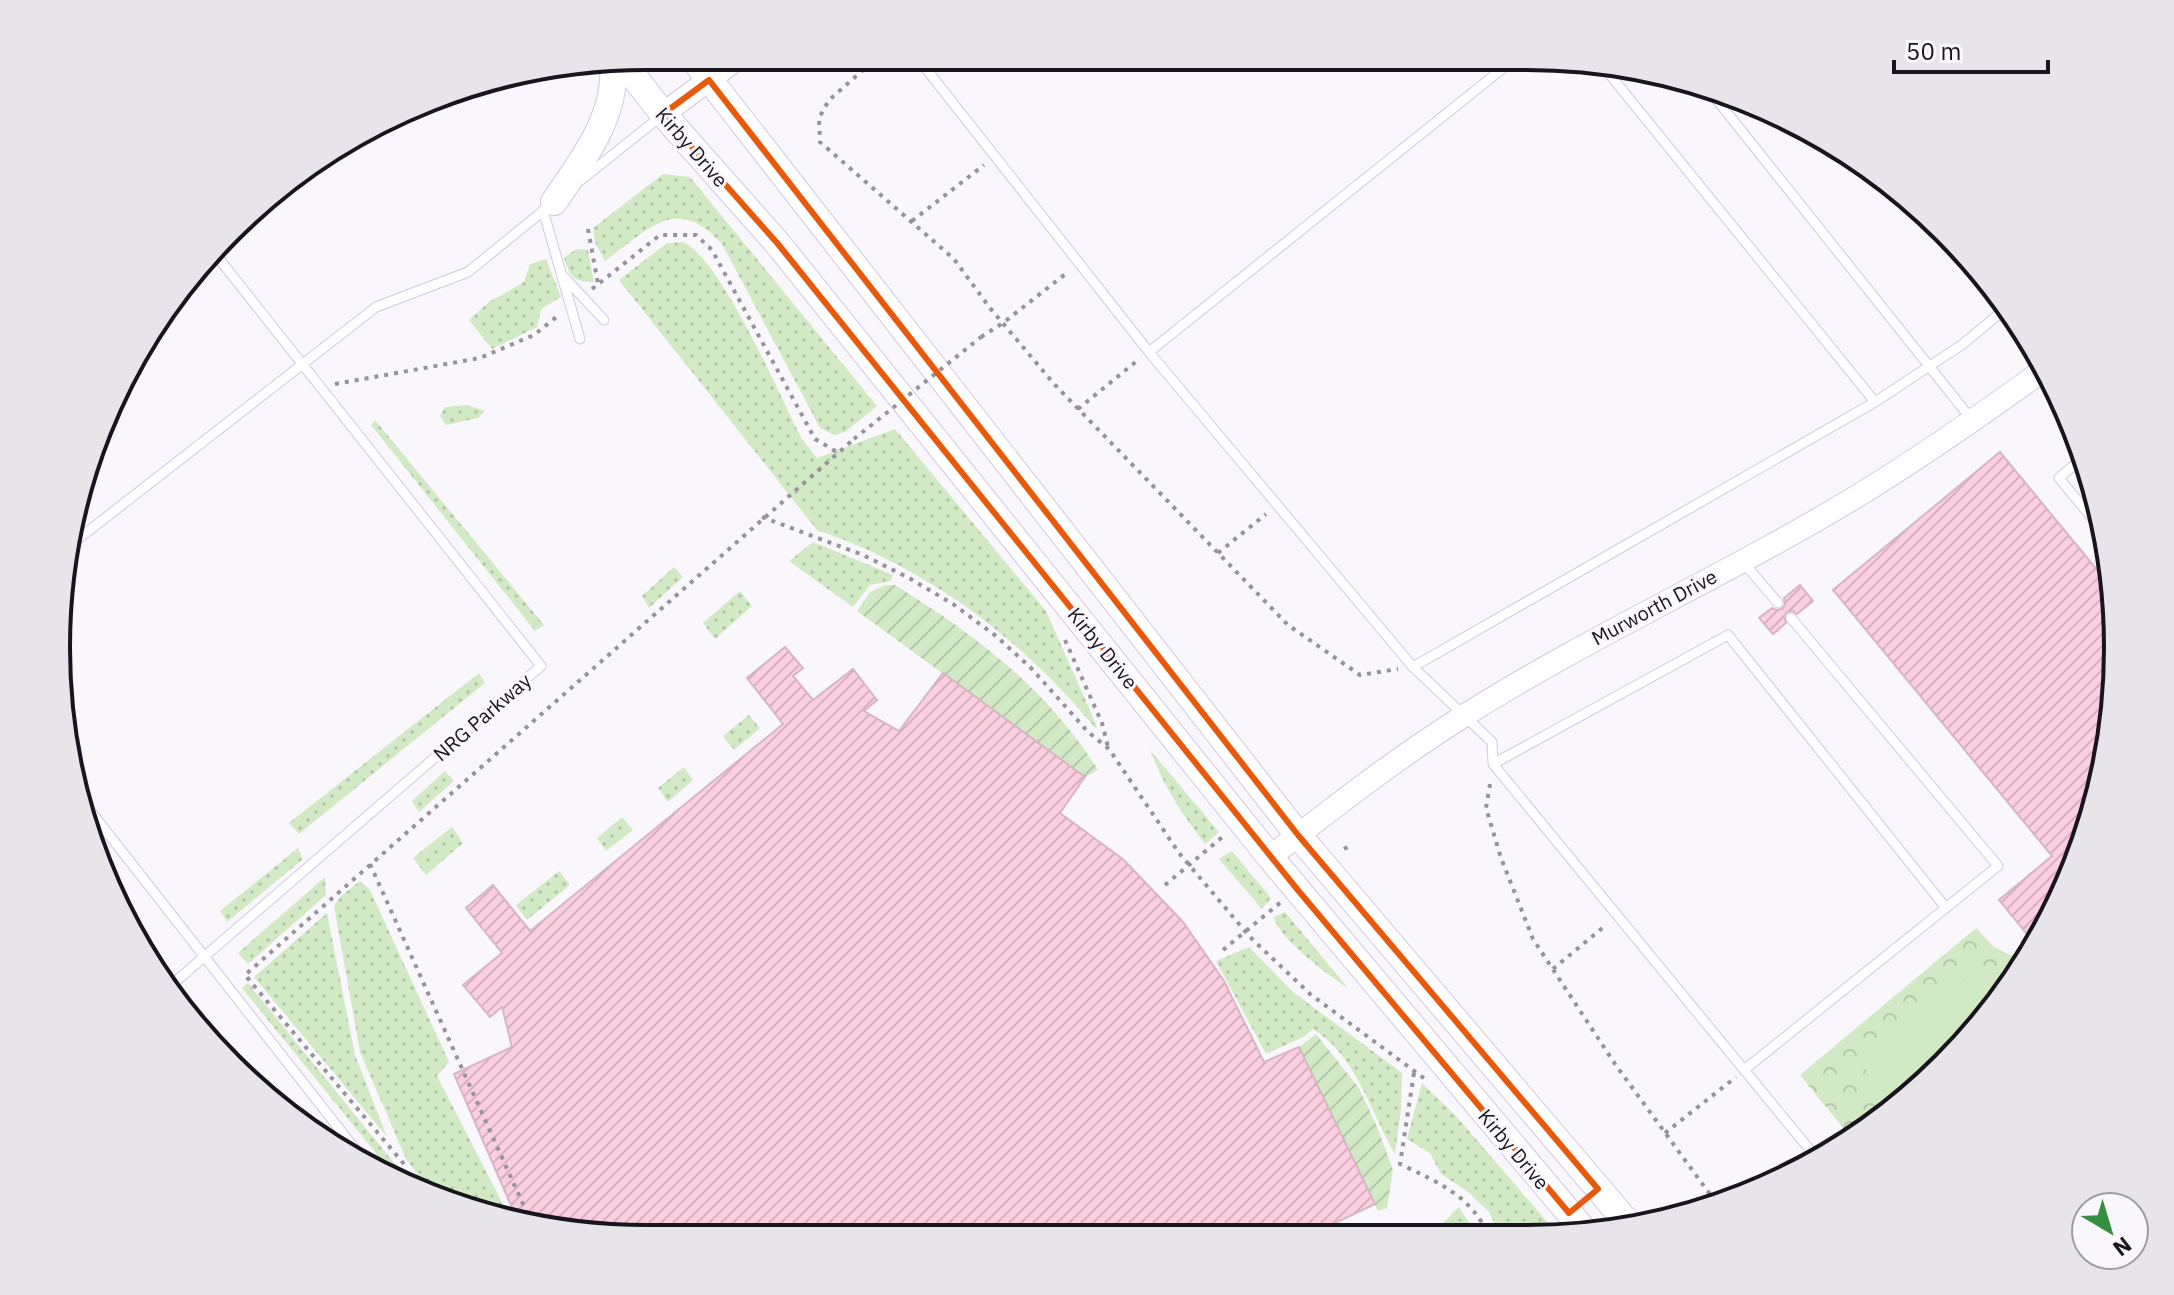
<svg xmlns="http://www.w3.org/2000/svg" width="2174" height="1295" font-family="'IBM Plex Sans',sans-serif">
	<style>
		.grass { fill: url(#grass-dots) }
		.forest { fill: url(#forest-crowns) }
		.garden { fill: url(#garden-furrows) }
		.pitch { fill: #d1eac5 }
		.building { fill: url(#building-hatch); stroke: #d6b7c3; stroke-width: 2 }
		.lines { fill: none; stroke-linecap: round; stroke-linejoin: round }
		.service-casing { stroke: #d4c7e2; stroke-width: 11 }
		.tertiary-casing { stroke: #d4c7e2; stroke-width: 24 }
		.secondary-casing { stroke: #d4c7e2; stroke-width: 28 }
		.path { stroke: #96939a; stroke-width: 4; stroke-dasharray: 4 6; stroke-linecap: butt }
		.service { stroke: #fff; stroke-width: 9 }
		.tertiary { stroke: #fff; stroke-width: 22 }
		.secondary { stroke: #fff; stroke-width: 26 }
		.path-bridge { stroke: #96939a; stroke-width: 4; stroke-dasharray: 4 6; stroke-linecap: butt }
		.marked { fill: none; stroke: #e8590c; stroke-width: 6; stroke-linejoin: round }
		.labels { text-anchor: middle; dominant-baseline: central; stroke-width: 6; stroke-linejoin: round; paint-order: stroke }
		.street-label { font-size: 20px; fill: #19151e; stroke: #f9f7fc }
		.rim { fill: none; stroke: #19151e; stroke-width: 4 }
	</style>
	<defs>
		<pattern id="grass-dots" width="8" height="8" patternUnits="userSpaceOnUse" patternTransform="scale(2)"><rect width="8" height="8" fill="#d1eac5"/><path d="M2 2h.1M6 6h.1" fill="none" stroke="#b3c8a9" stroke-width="1.8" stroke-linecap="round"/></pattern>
		<pattern id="forest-crowns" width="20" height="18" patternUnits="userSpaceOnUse" patternTransform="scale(2)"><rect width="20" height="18" fill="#d1eac5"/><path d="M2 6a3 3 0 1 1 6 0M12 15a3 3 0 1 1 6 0" fill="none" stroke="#b3c8a9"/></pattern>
		<pattern id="garden-furrows" width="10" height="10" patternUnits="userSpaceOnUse" patternTransform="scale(2)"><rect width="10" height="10" fill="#d1eac5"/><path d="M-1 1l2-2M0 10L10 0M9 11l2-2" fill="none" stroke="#b3c8a9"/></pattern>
		<pattern id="building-hatch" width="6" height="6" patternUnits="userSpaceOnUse" patternTransform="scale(2)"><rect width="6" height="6" fill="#fbcee0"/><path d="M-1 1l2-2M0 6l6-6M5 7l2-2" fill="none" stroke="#d7b0c0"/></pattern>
	</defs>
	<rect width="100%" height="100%" fill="#f9f7fc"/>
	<path class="grass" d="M 663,174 L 690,177 L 877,406 L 845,432 L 834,435 L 820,428 L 722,244 C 676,193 648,230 605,261 L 595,242 L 593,228 Z
		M 683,242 C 721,258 781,399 802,439 L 817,458 L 895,429 L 1046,611 L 1097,726 L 1095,728 C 1022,639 928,568 817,530 L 619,280 L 667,243 Z
		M 576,249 L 588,250 L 594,282 C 574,282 570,277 564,258 Z
		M 546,259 L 561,297 L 541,309 L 537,327 L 492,349 L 469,320 L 489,302 L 524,282 L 530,264 Z
		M 467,405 L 485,411 L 478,418 L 446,425 L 440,416 L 445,407 Z
		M 375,420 L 544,625 L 535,631 L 371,425 Z
		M 813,542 L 893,575 L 891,581 L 870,585 L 853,607 L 789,561 Z
		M 674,567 L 683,577 L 649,608 L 642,596 Z
		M 740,591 L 752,606 L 715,639 L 703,623 Z
		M 479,673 L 485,683 L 299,834 L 289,823 Z
		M 749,715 L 760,728 L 734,750 L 723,736 Z
		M 1150,750 L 1219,832 L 1205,844 C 1182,814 1163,785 1150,750 Z
		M 684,767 L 693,780 L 668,802 L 658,788 Z
		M 445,771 L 454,781 L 419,812 L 412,801 Z
		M 622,817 L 633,830 L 606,851 L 597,838 Z
		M 452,827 L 463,843 L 426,875 L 413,858 Z
		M 298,848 L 303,859 L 227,922 L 220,911 Z
		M 1232,851 L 1271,898 L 1262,909 L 1219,859 Z
		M 559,871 L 570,885 L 527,920 L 516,905 Z
		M 325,877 L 326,895 L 248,964 L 238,953 Z
		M 360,881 L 370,890 L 449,1062 L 437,1076 L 510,1218 L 457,1207 L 435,1197 L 406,1159 L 360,1052 L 334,906 L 341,896 Z
		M 1285,912 L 1348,988 C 1329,976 1277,937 1274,917 Z
		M 327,913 L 355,1055 L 387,1137 L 254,977 Z
		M 1249,947 L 1293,992 L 1402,1073 L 1401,1110 L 1395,1154 C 1371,1113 1356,1055 1313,1029 L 1305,1036 L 1266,1054 L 1216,961 Z
		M 248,983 L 412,1185 L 396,1178 L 242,988 Z
		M 1422,1083 L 1457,1117 L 1561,1238 L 1501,1238 L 1489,1212 L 1467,1191 L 1441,1174 L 1430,1153 L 1407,1139 Z
		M 1459,1207 L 1479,1238 L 1438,1238 L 1434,1232 Z"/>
	<path class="forest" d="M 1976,928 L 1993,946 L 2025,963 L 2018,977 L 1917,1092 L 1852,1139 L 1800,1075 Z"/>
	<path class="garden" d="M 885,585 L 895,585 C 974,634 1048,689 1098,770 L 1085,777 L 857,611 L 870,592 Z
		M 1316,1034 L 1359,1088 L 1378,1129 L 1393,1170 L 1387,1208 L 1378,1211 L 1299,1047 Z"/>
	<path class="pitch" d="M 1978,969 L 2000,997 L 1917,1092 L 1896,1106 L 1862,1065 Z"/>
	<path class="building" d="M 2000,452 L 2112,588 L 2118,648 L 2107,763 L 2073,874 L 2035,944 L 1999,900 L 2052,856 L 1833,590 Z
		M 1800,585 L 1813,601 L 1797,614 L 1793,611 L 1787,612 L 1784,616 L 1786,623 L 1773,634 L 1759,618 L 1772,608 L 1776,610 L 1782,609 L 1785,605 L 1784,598 Z
		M 785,647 L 803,668 L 793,676 L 813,700 L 853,669 L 877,700 L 864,711 L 899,731 L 943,673 L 1085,777 L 1060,813 L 1124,860 L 1183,922 L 1224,981 L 1264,1062 L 1299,1047 L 1375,1204 L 1312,1234 L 1313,1238 L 608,1238 L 564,1229 L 559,1216 L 540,1224 L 517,1219 L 454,1074 L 512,1047 L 502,1007 L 490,1017 L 463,985 L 502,953 L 466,908 L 493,885 L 530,931 L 783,724 L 747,678 Z"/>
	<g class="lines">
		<g class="service-casing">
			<path id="service" d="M 916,56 L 1149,352 L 1413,667 L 1492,742 L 1493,764 L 1819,1161
				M 1602,65 L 1875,402
				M 1705,85 L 1972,420
				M 581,180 L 660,117
				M 543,210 L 580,339
				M 564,277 L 604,320
				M 1149,352 L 1517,57
				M 2084,457 L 2059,478 L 2107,536
				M 73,543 L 376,307 L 468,272 L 554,202
				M 1744,563 L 1778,603
				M 1413,667 L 1875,402 L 1963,344 L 2005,309 L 1934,221
				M 1493,764 L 1728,635 L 1946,908
				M 81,799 L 366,1163
				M 168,988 L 541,666 L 216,255
				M 1744,1070 L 1998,866 L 1791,618"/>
		</g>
		<g class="tertiary-casing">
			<path id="tertiary" d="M 663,114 L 741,56
				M 1270,857 C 1334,807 1398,757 1467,714 C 1594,634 1731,573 1859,495 C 1923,456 1984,413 2045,369"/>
		</g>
		<g class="secondary-casing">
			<path id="secondary" d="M 691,56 L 1298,835 L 1631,1227
				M 621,60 L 663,114 L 778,244 L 1270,857 L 1587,1234
				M 554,202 C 583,159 618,116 613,62"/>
		</g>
		<path class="path" d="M 879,56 L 829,100 L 819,118 L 820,142 L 954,259 L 990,308 L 1055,385 L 1288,625 L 1360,675 L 1398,669
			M 912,221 L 984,165
			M 588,229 L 598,284
			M 592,289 L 660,235 L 696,235 L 712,250 L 815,439 L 837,452
			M 981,337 L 1003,323 L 1068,272
			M 335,384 L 480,358 L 534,335 L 560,314
			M 1078,409 L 1138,360
			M 762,517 L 863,555 L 909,578 L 953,604 L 996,636 L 1032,669 L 1088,732 L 1109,749 L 1179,853 L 1250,937 L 1310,994 L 1425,1079
			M 1218,553 L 1266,514
			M 1065,640 L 1102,723 L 1108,747
			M 1490,784 L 1486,808 L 1501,858 L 1533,939 L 1615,1064 L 1717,1204
			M 1344,849 L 1349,846
			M 370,864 L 531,1222
			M 1165,885 L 1226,834
			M 1223,950 L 1281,902
			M 1553,969 L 1606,925
			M 1414,1073 L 1400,1164 C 1439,1183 1471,1195 1490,1238
			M 1665,1133 L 1736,1077
			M 404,1164 L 245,975 L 854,439"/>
		<use href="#service" class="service"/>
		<use href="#tertiary" class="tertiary"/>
		<use href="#secondary" class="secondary"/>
		<path class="path-bridge" d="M 854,439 L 981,337"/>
	</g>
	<path class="marked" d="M 709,80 L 1298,835 L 1598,1189 L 1569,1213 L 1297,889 L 778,244 L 663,114 Z"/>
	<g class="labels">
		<g class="street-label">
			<text transform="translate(692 147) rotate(49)">Kirby Drive</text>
			<text transform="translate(1654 607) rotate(-28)">Murworth Drive</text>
			<text transform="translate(1103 648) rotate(51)">Kirby Drive</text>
			<text transform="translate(482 717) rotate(-41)">NRG Parkway</text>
			<text transform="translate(1514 1149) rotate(50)">Kirby Drive</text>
		</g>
	</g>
	<path d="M0 0H2174V1295H0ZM647 70H1527A577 577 0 0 1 2104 647V648A577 577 0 0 1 1527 1225H647A577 577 0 0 1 70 648V647A577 577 0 0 1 647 70Z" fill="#e7e5ea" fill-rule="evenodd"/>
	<path class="rim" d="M647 70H1527A577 577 0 0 1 2104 647V648A577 577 0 0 1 1527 1225H647A577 577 0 0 1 70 648V647A577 577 0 0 1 647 70Z"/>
	<g transform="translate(2110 1231) rotate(142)"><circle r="38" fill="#f9f7fc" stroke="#9f9da3" stroke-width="2"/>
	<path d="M0-6L14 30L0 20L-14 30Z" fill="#348f41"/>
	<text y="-12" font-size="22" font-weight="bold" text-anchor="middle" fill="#19151e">N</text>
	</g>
	<path d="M1894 60v12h154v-12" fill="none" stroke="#19151e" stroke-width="4"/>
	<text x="1906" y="60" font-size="24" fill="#19151e" stroke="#f9f7fc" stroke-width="6" paint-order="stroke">50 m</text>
</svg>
